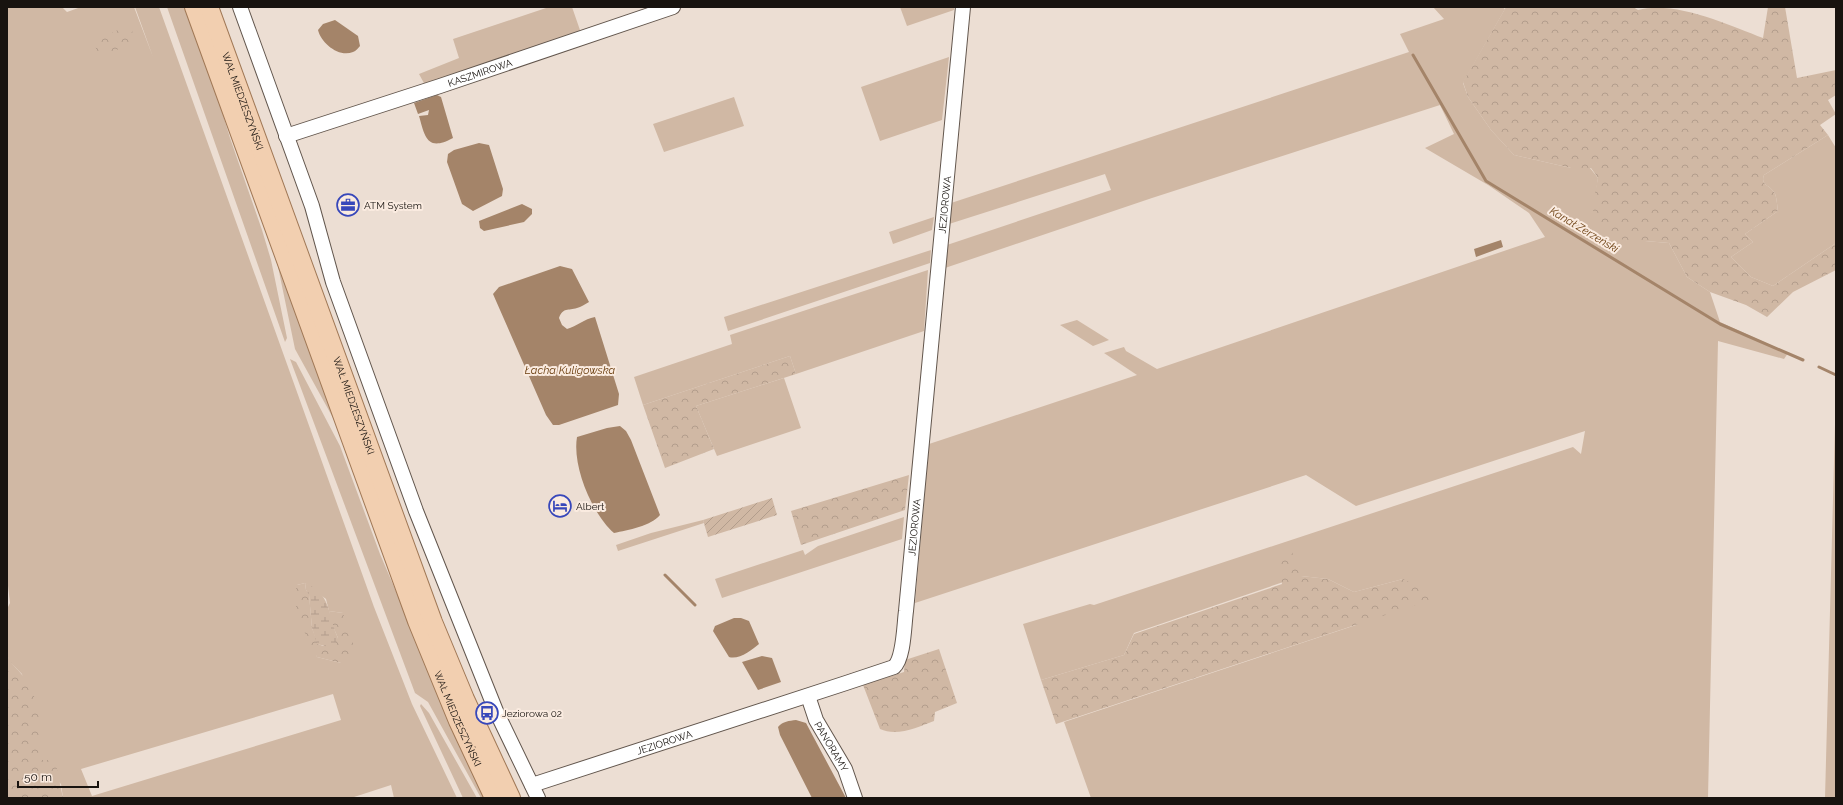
<svg xmlns="http://www.w3.org/2000/svg" width="1843" height="805" font-family="Raleway,sans-serif">
	<style>
		.grass { fill: #d0b8a4; fill-rule: evenodd }
		.forest { fill: url(#forest-crowns) }
		.wetland { fill: url(#wetland-marsh) }
		.garden { fill: url(#garden-furrows) }
		.water { fill: #a48469 }
		.lines { fill: none; stroke-linecap: round; stroke-linejoin: round }
		.stream { stroke: #a48469; stroke-width: 3 }
		.minor-casing { stroke: #62564d; stroke-width: 16 }
		.major-casing { stroke: #a07856; stroke-width: 20 }
		.minor { stroke: #fff; stroke-width: 14 }
		.major { stroke: #f2cfb0; stroke-width: 18 }
		.labels { text-anchor: middle; dominant-baseline: central; stroke-width: 4; stroke-linejoin: round; paint-order: stroke }
		.street-label { font-size: 10px; fill: #18130f; stroke: #faebe0 }
		.poi-label { font-size: 10px; fill: #18130f; stroke: #faebe0; text-anchor: start }
		.water-label { font-size: 11px; font-style: italic; fill: #693c0c; stroke: #faebe0 }
	</style>
	<defs>
		<pattern id="forest-crowns" width="20" height="18" patternUnits="userSpaceOnUse"><rect width="20" height="18" fill="#d0b8a4"/><path d="M2 6a3 3 0 1 1 6 0M12 15a3 3 0 1 1 6 0" fill="none" stroke="#b29d8c"/></pattern>
		<pattern id="wetland-marsh" width="20" height="14" patternUnits="userSpaceOnUse"><rect width="20" height="14" fill="#d0b8a4"/><path d="M1 5h8M5 5V1M11 12h8M15 12V8" fill="none" stroke="#b29d8c"/></pattern>
		<pattern id="garden-furrows" width="10" height="10" patternUnits="userSpaceOnUse"><rect width="10" height="10" fill="#d0b8a4"/><path d="M-1 1l2-2M0 10L10 0M9 11l2-2" fill="none" stroke="#b29d8c"/></pattern>
	</defs>
	<rect width="100%" height="100%" fill="#ecded3"/>
	<path class="grass" d="M 7,7 L 62,7 L 67,12 L 81,7 L 134,7 L 153,57 L 135,7 L 159,7 L 374,607 L 412,704 L 457,798 L 394,798 L 391,785 L 351,798 L 63,798 L 61,784 L 36,760 L 22,674 L 9,661 L 7,653 L 7,609 L 10,603 L 7,577 ZM 305,583 L 326,599 L 329,611 L 343,613 L 341,663 L 317,657 L 297,585 ZM 333,694 L 341,720 L 92,796 L 81,769 Z
		M 167,7 L 187,7 L 211,75 L 230,138 L 262,230 L 271,260 L 287,338 L 285,342 Z
		M 549,7 L 572,7 L 581,33 L 425,85 L 419,74 L 459,58 L 453,39 Z
		M 900,7 L 954,7 L 954,10 L 907,26 Z
		M 1433,7 L 1502,7 L 1505,9 L 1463,83 L 1468,97 L 1491,130 L 1514,155 L 1571,168 L 1590,168 L 1598,178 L 1596,192 L 1627,241 L 1645,241 L 1669,243 L 1687,277 L 1710,292 L 1720,322 L 1788,353 L 1784,359 L 1718,341 L 1708,798 L 1091,798 L 1064,722 L 1356,625 L 1403,579 L 1354,592 L 1328,579 L 1301,576 L 1134,633 L 1124,655 L 1041,680 L 1023,624 L 1090,604 L 1094,605 L 1573,447 L 1581,454 L 1585,431 L 1356,506 L 1306,475 L 915,603 L 929,444 L 1137,375 L 1104,353 L 1124,347 L 1126,351 L 1157,369 L 1545,237 L 1529,213 L 1488,185 L 1425,148 L 1454,134 L 1440,105 L 1152,198 L 945,268 L 947,245 L 1111,190 L 1105,174 L 949,224 L 951,203 L 1409,52 L 1400,34 L 1444,19 Z
		M 949,57 L 942,120 L 880,141 L 861,87 Z
		M 734,97 L 744,126 L 664,152 L 653,124 Z
		M 1828,135 L 1836,148 L 1836,243 L 1773,286 L 1751,277 L 1731,257 L 1753,242 L 1745,234 L 1778,211 C 1777,206 1777,196 1774,192 C 1770,185 1760,185 1764,175 Z
		M 934,217 L 932,230 L 893,244 L 889,232 Z
		M 931,250 L 930,263 L 728,331 L 724,317 Z
		M 276,257 L 338,427 L 295,349 Z
		M 928,270 L 924,331 L 796,374 L 790,356 L 643,405 L 634,377 L 732,344 L 730,335 Z
		M 1077,320 L 1109,340 L 1093,346 L 1060,325 Z
		M 290,359 L 296,362 L 340,446 L 380,554 L 484,798 L 481,798 L 428,702 L 415,693 Z
		M 784,378 L 801,428 L 717,456 L 696,406 Z
		M 1836,387 L 1836,798 L 1825,798 Z
		M 904,517 L 902,539 L 722,598 L 715,579 L 803,550 L 805,555 L 818,546 Z
		M 703,520 L 704,523 L 618,551 L 616,545 L 651,533 Z
		M 421,704 L 429,713 L 477,798 L 463,798 L 420,706 Z"/>
	<path class="forest" d="M 1506,7 L 1633,7 L 1638,10 C 1675,0 1729,25 1763,38 L 1768,7 L 1785,7 L 1797,78 L 1836,70 L 1836,95 L 1828,100 L 1836,114 L 1820,125 L 1828,135 L 1764,175 C 1760,185 1770,185 1774,192 C 1777,196 1777,206 1778,211 L 1745,234 L 1753,242 L 1731,257 L 1751,277 L 1773,286 L 1836,243 L 1836,270 L 1793,292 L 1767,317 L 1746,305 L 1710,292 L 1687,277 L 1669,243 L 1645,241 L 1627,241 L 1608,235 L 1599,222 L 1592,208 L 1598,178 L 1591,168 L 1571,168 L 1514,155 L 1491,130 L 1468,97 L 1463,82 Z
		M 120,29 L 132,30 L 134,41 L 111,53 L 97,52 L 95,45 L 101,38 Z
		M 790,356 L 796,374 L 696,406 L 714,449 L 665,468 L 643,405 Z
		M 909,475 L 905,510 L 801,545 L 791,511 Z
		M 1292,552 L 1301,576 L 1328,579 L 1354,592 L 1403,579 L 1440,597 L 1056,724 L 1041,680 L 1124,655 L 1134,634 L 1282,584 L 1277,557 Z
		M 305,583 L 306,590 L 309,594 L 312,628 L 318,644 L 323,646 L 338,638 L 331,622 L 329,611 L 343,613 L 353,643 L 352,655 L 341,663 L 317,657 C 306,635 290,610 297,585 Z
		M 939,649 L 957,703 L 935,712 L 934,721 C 918,727 897,737 880,729 L 863,685 L 904,672 L 905,660 Z
		M 7,654 C 10,664 17,668 23,676 C 40,700 47,733 36,760 L 55,760 L 63,798 L 7,798 Z"/>
	<path class="wetland" d="M 305,583 C 332,594 327,614 338,638 L 336,643 L 329,647 L 317,644 L 312,628 L 309,595 L 306,590 Z"/>
	<path class="garden" d="M 772,498 L 777,515 L 708,537 L 703,520 Z"/>
	<path class="water" d="M 335,20 L 358,36 L 360,46 C 358,48 356,51 353,52 C 339,58 321,43 318,30 L 323,24 Z
		M 437,95 L 441,97 L 453,138 C 427,152 425,137 419,116 L 428,115 L 429,110 L 418,114 L 414,103 Z
		M 479,143 L 489,145 L 503,189 L 502,196 L 473,211 L 462,204 L 447,162 L 448,154 L 454,150 Z
		M 522,204 L 532,209 L 532,214 L 524,222 L 484,231 L 480,228 L 479,221 Z
		M 1501,240 L 1503,247 L 1476,257 L 1474,249 Z
		M 560,266 L 572,269 L 589,302 C 585,304 581,307 577,308 C 568,311 563,307 559,318 L 562,325 L 567,329 C 577,326 584,319 595,317 L 619,394 L 618,405 L 559,425 L 553,425 L 546,415 L 493,294 L 499,287 Z
		M 620,426 L 626,431 L 631,440 L 660,515 C 651,526 628,530 614,533 C 592,514 572,466 577,437 L 607,428 Z
		M 734,618 L 741,618 L 749,621 L 759,644 C 752,650 739,660 729,657 L 713,631 L 715,626 Z
		M 762,656 L 772,658 L 781,682 L 758,690 L 742,662 Z
		M 796,720 L 806,723 L 846,798 L 812,798 L 780,735 L 778,727 C 783,721 789,721 796,720 Z"/>
	<g class="lines">
		<path class="stream" d="M 1413,55 L 1486,181 L 1720,324 L 1803,360
			M 1819,367 L 1836,375
			M 665,575 L 695,605"/>
		<g class="minor-casing">
			<g id="minor">
				<path d="M 240,7 L 312,206 L 333,282 L 416,511 L 496,711 L 538,798"/>
				<path id="s1" d="M 286,136 L 440,86 L 673,7"/>
				<path id="s2" d="M 808,696 L 816,720 L 845,769 L 855,798"/>
				<path id="s3" d="M 532,785 L 846,683 L 894,667 C 904,658 904,625 906,611 L 963,7"/>
			</g>
		</g>
		<g class="major-casing">
			<g id="major">
				<path id="s4" d="M 194,7 L 417,621 L 458,721 L 494,798"/>
				<path id="s5" d="M 209,7 L 433,622 L 465,699 L 511,798"/>
			</g>
		</g>
		<use href="#minor" class="minor"/>
		<use href="#major" class="major"/>
	</g>
	<defs>
		<g id="office-ring" transform="scale(1.15)"><circle r="9.5" fill="#faebe0" stroke="#3747ba" stroke-width="1.5"/><path d="M-6-3h4V-5.5h4V-3h4V5H-6ZM-1-4.5V-3h2v-1.5ZM-6 0V1H6V0Z" fill="#3747ba"/></g>
		<g id="hotel-ring" transform="scale(1.15)"><circle r="9.5" fill="#faebe0" stroke="#3747ba" stroke-width="1.5"/><path d="M-6-4.5h1.5V1H6V5H4.5V3h-9V5H-6ZM-4 0a1.8 1.8 0 1 1 3.6 0ZM.5 0V-2.5h3Q6-2.5 6 0Z" fill="#3747ba"/></g>
		<g id="bus-ring" transform="scale(1.15)"><circle r="9.5" fill="#faebe0" stroke="#3747ba" stroke-width="1.5"/><path d="M-5-6H5V4H4V6H2V4H-2V6H-4V4H-5ZM-3.5-4V0h7V-4ZM-3.5 1.2v1.5H-2V1.2ZM2 1.2v1.5H3.5V1.2Z" fill="#3747ba"/></g>
	</defs>
	<g fill-rule="evenodd">
		<use href="#office-ring" x="348" y="205"/>
		<use href="#hotel-ring" x="560" y="506"/>
		<use href="#bus-ring" x="487" y="713"/>
	</g>
	<g class="labels">
		<g class="street-label">
			<text stroke="none"><textPath href="#s1" startOffset="204">KASZMIROWA</textPath></text>
			<text stroke="none"><textPath href="#s5" startOffset="100">WAŁ MIEDZESZYŃSKI</textPath></text>
			<text stroke="none"><textPath href="#s3" startOffset="847">JEZIOROWA</textPath></text>
			<text stroke="none"><textPath href="#s5" startOffset="424">WAŁ MIEDZESZYŃSKI</textPath></text>
			<text stroke="none"><textPath href="#s3" startOffset="523">JEZIOROWA</textPath></text>
			<text stroke="none"><textPath href="#s4" startOffset="759">WAŁ MIEDZESZYŃSKI</textPath></text>
			<text stroke="none"><textPath href="#s3" startOffset="139">JEZIOROWA</textPath></text>
			<text stroke="none"><textPath href="#s2" startOffset="56">PANORAMY</textPath></text>
		</g>
		<g class="poi-label">
			<text x="364" y="205">ATM System</text>
			<text x="576" y="506">Albert</text>
			<text x="502" y="713">Jeziorowa 02</text>
		</g>
		<g class="water-label">
			<text transform="translate(1584 230) rotate(31)">Kanał Zerzeński</text>
			<text x="570" y="370">Łacha Kuligowska</text>
		</g>
	</g>
	<rect width="1843" height="805" fill="none" stroke="#18130f" stroke-width="16"/>
	<path d="M18 781v6h80v-6" fill="none" stroke="#18130f" stroke-width="2"/>
	<text x="24" y="781" font-size="12" fill="#18130f" stroke="#faebe0" stroke-width="3" paint-order="stroke">50 m</text>
</svg>
